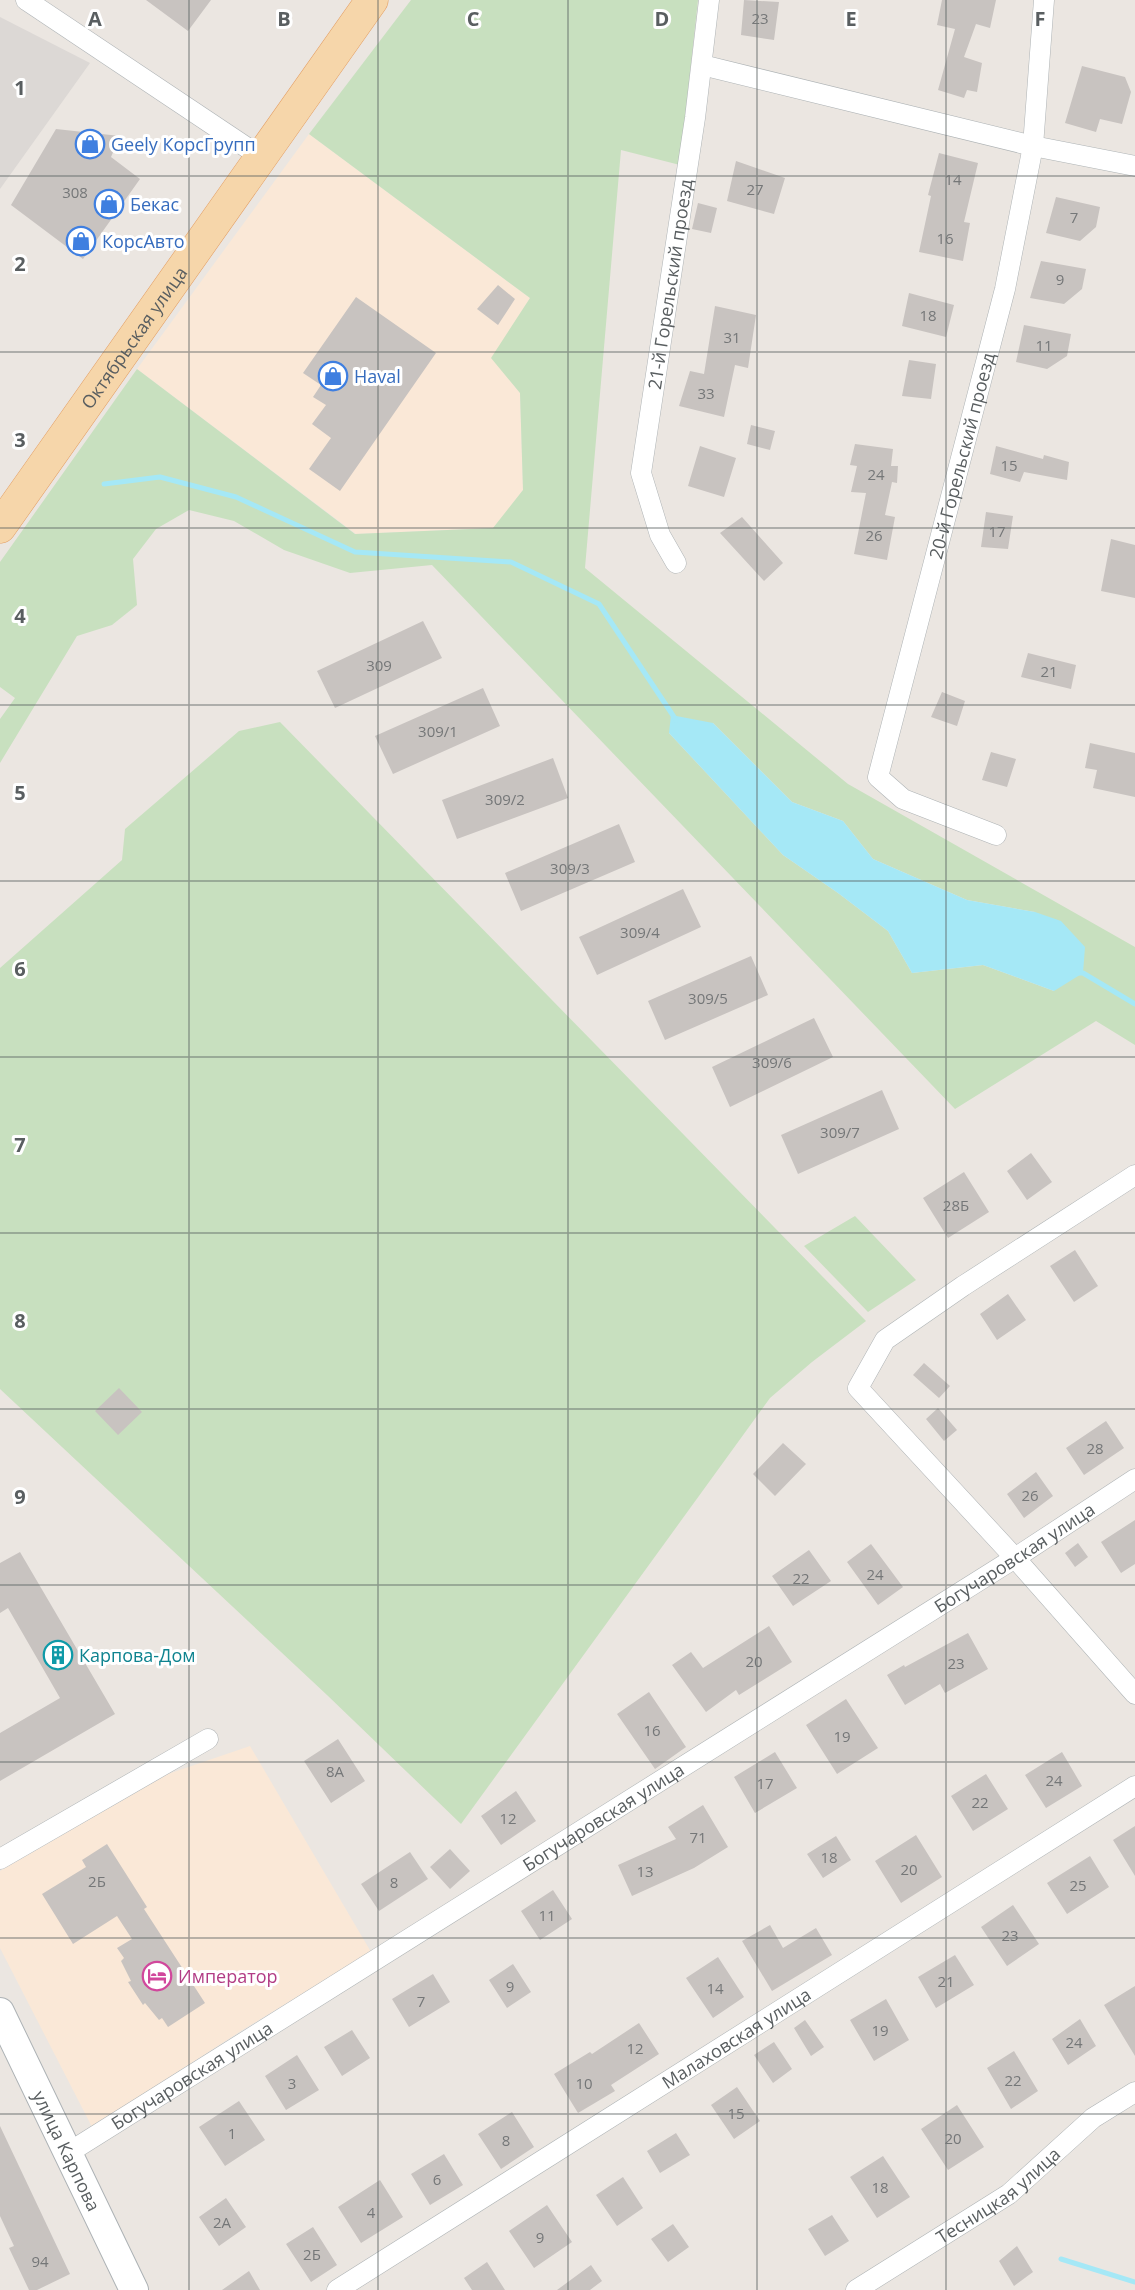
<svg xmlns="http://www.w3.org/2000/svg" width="1135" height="2290" font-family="'Open Sans',sans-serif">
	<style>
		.commercial { fill: #fae8d7 }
		.industrial { fill: #dcd8d5 }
		.green { fill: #c8e0bf; fill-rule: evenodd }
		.water { fill: #a5e8f6 }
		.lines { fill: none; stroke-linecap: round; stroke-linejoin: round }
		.stream { stroke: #a5e8f6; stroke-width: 5 }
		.building { fill: #c8c3c0 }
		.minor-casing { stroke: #aeb3b5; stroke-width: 21 }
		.secondary-casing { stroke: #adb2b5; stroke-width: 30 }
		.primary-casing { stroke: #e39d62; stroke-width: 33 }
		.minor { stroke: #fff; stroke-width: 20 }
		.secondary { stroke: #fff; stroke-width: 28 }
		.primary { stroke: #f6d6aa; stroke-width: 32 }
		.grid { fill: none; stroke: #595e60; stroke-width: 1.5; stroke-opacity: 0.55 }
		.labels { text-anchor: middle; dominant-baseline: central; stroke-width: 6; stroke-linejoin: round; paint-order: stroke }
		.number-label { font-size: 15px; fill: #757778 }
		.shop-label { font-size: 18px; fill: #366cbe; stroke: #fff; text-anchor: start }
		.street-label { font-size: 18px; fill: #595e60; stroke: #fff }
		.culture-label { font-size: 18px; fill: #0d838f; stroke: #fff; text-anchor: start }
		.hotel-label { font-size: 18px; fill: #b23c85; stroke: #fff; text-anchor: start }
		.grid-label { font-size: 20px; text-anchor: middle; font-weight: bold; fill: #595e60; stroke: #fff; stroke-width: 6; stroke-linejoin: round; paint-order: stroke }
	</style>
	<rect width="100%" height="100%" fill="#ebe6e1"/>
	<path class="commercial" d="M 309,134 L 530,298 L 492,358 L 520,393 L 523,490 L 494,528 L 356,534 L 137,369 Z
		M 250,1746 L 371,1952 L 244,2029 L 92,2127 L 0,1948 L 0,1871 L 168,1774 Z"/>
	<path class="industrial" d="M 0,17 L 90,63 L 0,189 Z"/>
	<path class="green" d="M 411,0 L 698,0 L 680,165 L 621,150 L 585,568 L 848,784 L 1135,947 L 1135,1045 L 1096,1021 L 955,1109 L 432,565 L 350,573 L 284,550 L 234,521 L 189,510 L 156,529 L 133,559 L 137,605 L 112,625 L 77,636 L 0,763 L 0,719 L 15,698 L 0,687 L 0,562 L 137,369 L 355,534 L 493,528 L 523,490 L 520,393 L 491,358 L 530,298 L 309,134 ZM 713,723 L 792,802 L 843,821 L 873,859 L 967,900 L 1035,912 L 1054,991 L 983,965 L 912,973 L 888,931 L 838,893 L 783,855 L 669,733 Z
		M 280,722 L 866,1321 L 812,1362 L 770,1398 L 461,1824 L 327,1695 L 0,1389 L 0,968 L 122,860 L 125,829 L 239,731 Z
		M 855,1216 L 916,1280 L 868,1312 L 804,1246 Z"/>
	<path class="water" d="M 671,715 L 713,723 L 792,802 L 843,821 L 873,859 L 967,900 L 1035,912 L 1061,921 L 1085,947 L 1083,973 L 1054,991 L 983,965 L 912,973 L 888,931 L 838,893 L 783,855 L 669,733 Z"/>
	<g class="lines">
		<path class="stream" d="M 104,484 L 160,477 L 236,497 L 355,552 L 511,562 L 599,604 L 676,720
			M 1076,973 L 1083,973 L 1135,1004
			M 1061,2259 L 1135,2282"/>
	</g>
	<path class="building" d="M 146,0 L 211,0 L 188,31 Z
		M 744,0 L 779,2 L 774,40 L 741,35 Z
		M 942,0 L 996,0 L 990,28 L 976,24 L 964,57 L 982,63 L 977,92 L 967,90 L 964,98 L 938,90 L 955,29 L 937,25 Z
		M 1082,66 L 1125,77 L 1131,92 L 1122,124 L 1100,119 L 1096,132 L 1065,123 Z
		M 56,129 L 120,136 L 111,157 L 140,179 L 83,259 L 11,205 Z
		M 939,153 L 978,163 L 964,222 L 970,223 L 963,261 L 919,252 L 931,196 L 928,195 Z
		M 736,161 L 785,178 L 774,214 L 727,201 Z
		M 1056,197 L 1100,207 L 1096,227 L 1080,241 L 1046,233 Z
		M 698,203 L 717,208 L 711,233 L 692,229 Z
		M 1041,261 L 1086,269 L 1082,289 L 1064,304 L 1030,298 Z
		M 498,285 L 515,299 L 498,325 L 477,309 Z
		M 909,293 L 954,305 L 946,337 L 902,326 Z
		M 356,297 L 436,353 L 340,491 L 309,469 L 331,438 L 312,424 L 326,405 L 313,397 L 321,385 L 303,373 Z
		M 715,306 L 756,315 L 748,368 L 735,365 L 724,417 L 679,406 L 690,371 L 704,374 Z
		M 1024,325 L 1071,334 L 1067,356 L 1047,369 L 1016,362 Z
		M 909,360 L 936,364 L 931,399 L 902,396 Z
		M 751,425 L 775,431 L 770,450 L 747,444 Z
		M 855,444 L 893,449 L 891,466 L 898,466 L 897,483 L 892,482 L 885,515 L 895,517 L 887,560 L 854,554 L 866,493 L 851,492 L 857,466 L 850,465 Z
		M 700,446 L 736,458 L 724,497 L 688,486 Z
		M 996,446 L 1043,459 L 1044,455 L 1069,462 L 1067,480 L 1024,472 L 1020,482 L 990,474 Z
		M 986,512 L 1013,516 L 1008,549 L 981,547 Z
		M 742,517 L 783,563 L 764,581 L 720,533 Z
		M 1111,539 L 1135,545 L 1135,598 L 1101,591 Z
		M 423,621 L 442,658 L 335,708 L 317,671 Z
		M 1028,653 L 1076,665 L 1071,689 L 1021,677 Z
		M 483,688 L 500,726 L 393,774 L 375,736 Z
		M 942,692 L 965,701 L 957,726 L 931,717 Z
		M 1090,743 L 1135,753 L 1135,797 L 1093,788 L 1097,770 L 1085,768 Z
		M 991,752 L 1016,759 L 1007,787 L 982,780 Z
		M 553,758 L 568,798 L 457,839 L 442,800 Z
		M 619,824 L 635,862 L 521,911 L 505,873 Z
		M 683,889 L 701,927 L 597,975 L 579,937 Z
		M 751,956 L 768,995 L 665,1040 L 648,1001 Z
		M 814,1018 L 833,1057 L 730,1107 L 712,1067 Z
		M 882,1090 L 899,1129 L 798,1174 L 781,1135 Z
		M 1031,1153 L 1052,1182 L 1027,1200 L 1007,1171 Z
		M 964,1172 L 989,1212 L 948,1238 L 923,1198 Z
		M 1075,1250 L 1098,1286 L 1074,1302 L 1050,1266 Z
		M 1008,1294 L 1026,1320 L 997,1340 L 980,1314 Z
		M 924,1363 L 950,1386 L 939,1398 L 913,1375 Z
		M 119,1388 L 142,1412 L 118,1435 L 95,1411 Z
		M 938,1408 L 957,1430 L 944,1441 L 926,1419 Z
		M 1106,1421 L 1124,1448 L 1084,1475 L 1066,1448 Z
		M 783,1443 L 806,1464 L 775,1496 L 753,1474 Z
		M 1036,1472 L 1053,1496 L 1024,1518 L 1007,1494 Z
		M 1135,1520 L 1135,1564 L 1121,1573 L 1101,1542 Z
		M 1078,1543 L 1088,1557 L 1075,1567 L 1065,1553 Z
		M 871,1544 L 903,1587 L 878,1605 L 847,1562 Z
		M 809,1550 L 831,1581 L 793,1606 L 772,1576 Z
		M 20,1552 L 115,1714 L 0,1781 L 0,1733 L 60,1698 L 8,1608 L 0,1613 L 0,1563 Z
		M 769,1626 L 792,1662 L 739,1695 L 736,1690 L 706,1712 L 672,1665 L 691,1652 L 703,1668 Z
		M 968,1633 L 988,1669 L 945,1693 L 940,1684 L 905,1705 L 887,1675 L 904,1665 L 905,1667 Z
		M 649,1692 L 686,1747 L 655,1769 L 617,1714 Z
		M 846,1699 L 878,1748 L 837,1774 L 806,1725 Z
		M 338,1739 L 365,1781 L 331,1803 L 304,1761 Z
		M 775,1752 L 797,1788 L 755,1813 L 734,1777 Z
		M 1062,1752 L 1082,1786 L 1046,1808 L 1025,1775 Z
		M 986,1774 L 1008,1809 L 973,1831 L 951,1796 Z
		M 516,1791 L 536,1821 L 501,1845 L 481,1816 Z
		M 703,1805 L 728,1847 L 694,1868 L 632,1896 L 618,1865 L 676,1839 L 668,1827 Z
		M 1135,1826 L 1135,1876 L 1113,1840 Z
		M 916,1835 L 942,1877 L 901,1903 L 875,1861 Z
		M 836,1836 L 851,1860 L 823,1878 L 807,1854 Z
		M 107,1844 L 147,1907 L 144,1909 L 205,2003 L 168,2027 L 162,2018 L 159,2020 L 145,2003 L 143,2005 L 128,1982 L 131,1981 L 121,1961 L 124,1958 L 117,1948 L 132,1939 L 117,1916 L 73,1944 L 42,1894 L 86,1867 L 82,1860 Z
		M 450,1849 L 470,1871 L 450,1889 L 430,1867 Z
		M 410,1852 L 428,1879 L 379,1911 L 361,1884 Z
		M 1090,1856 L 1109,1887 L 1067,1914 L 1047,1883 Z
		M 553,1890 L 572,1919 L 540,1940 L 521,1911 Z
		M 1013,1905 L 1039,1944 L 1007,1966 L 981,1927 Z
		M 770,1925 L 783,1948 L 816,1928 L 832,1955 L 772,1991 L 742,1941 Z
		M 955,1955 L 974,1985 L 936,2008 L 918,1977 Z
		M 718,1957 L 744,1997 L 713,2018 L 686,1978 Z
		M 513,1964 L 531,1992 L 507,2008 L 489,1980 Z
		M 433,1974 L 450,2002 L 409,2027 L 392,1999 Z
		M 1135,1986 L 1135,2056 L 1104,2005 Z
		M 886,1999 L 909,2040 L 874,2061 L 850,2020 Z
		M 1080,2019 L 1096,2046 L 1068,2065 L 1052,2039 Z
		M 805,2020 L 824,2047 L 811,2056 L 794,2028 Z
		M 639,2023 L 659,2054 L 611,2085 L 615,2091 L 578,2113 L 554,2074 L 590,2052 L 592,2054 Z
		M 352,2030 L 370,2058 L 342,2076 L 324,2047 Z
		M 774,2042 L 792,2069 L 773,2083 L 754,2055 Z
		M 1014,2051 L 1038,2091 L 1011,2109 L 987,2068 Z
		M 297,2055 L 319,2090 L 286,2110 L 265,2076 Z
		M 737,2087 L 760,2121 L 734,2139 L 711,2105 Z
		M 239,2101 L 265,2140 L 225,2166 L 199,2127 Z
		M 957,2105 L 984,2147 L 948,2170 L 921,2129 Z
		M 512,2112 L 534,2147 L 501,2169 L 478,2134 Z
		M 0,2126 L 70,2274 L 37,2290 L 29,2290 L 9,2248 L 14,2246 L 0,2216 Z
		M 676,2133 L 690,2155 L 660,2173 L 647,2151 Z
		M 444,2154 L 463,2185 L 430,2205 L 411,2174 Z
		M 883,2156 L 910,2197 L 877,2218 L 850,2177 Z
		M 623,2177 L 643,2208 L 617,2226 L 596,2195 Z
		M 380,2180 L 403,2217 L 361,2243 L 338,2207 Z
		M 226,2198 L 246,2227 L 219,2246 L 199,2217 Z
		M 547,2205 L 572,2242 L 534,2268 L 509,2231 Z
		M 832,2215 L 849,2241 L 825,2256 L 808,2229 Z
		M 673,2224 L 689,2247 L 668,2262 L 651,2239 Z
		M 313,2227 L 337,2265 L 311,2282 L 286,2244 Z
		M 1017,2246 L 1033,2272 L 1014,2286 L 999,2261 Z
		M 487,2262 L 505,2290 L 472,2290 L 464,2278 Z
		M 591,2265 L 602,2281 L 590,2290 L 557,2290 Z
		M 249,2271 L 260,2290 L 222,2290 Z"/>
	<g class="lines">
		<g class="minor-casing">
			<g id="minor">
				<path d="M 26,0 L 261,157"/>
				<path d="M 702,65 L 1033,146 L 1135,166"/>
				<path id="s1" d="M 676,563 L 660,535 L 641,473 L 695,118 L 709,0"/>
				<path id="s2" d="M 996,835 L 903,799 L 878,777 L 1005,289 L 1033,146 L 1044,0"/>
				<path d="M 1135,1175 L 963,1286 L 885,1340 L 858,1388 L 1015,1558 L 1135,1694"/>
				<path d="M 0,1859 L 208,1739"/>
				<path id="s3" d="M 68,2153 L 1015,1558 L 1135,1479"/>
				<path id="s4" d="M 337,2290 L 1135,1786"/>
				<path id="s5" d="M 856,2290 L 1009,2194 L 1093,2118 L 1135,2092"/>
			</g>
		</g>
		<g class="secondary-casing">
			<g id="secondary">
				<path id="s6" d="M 0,2012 L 134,2290"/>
			</g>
		</g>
		<g class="primary-casing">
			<g id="primary">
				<path id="s7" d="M 0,527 L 372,0"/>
			</g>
		</g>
		<use href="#minor" class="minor"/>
		<use href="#secondary" class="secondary"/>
		<use href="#primary" class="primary"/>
	</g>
	<path class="grid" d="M 189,0 L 189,2290M 378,0 L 378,2290M 568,0 L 568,2290M 757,0 L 757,2290M 946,0 L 946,2290M 0,176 L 1135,176M 0,352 L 1135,352M 0,528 L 1135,528M 0,705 L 1135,705M 0,881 L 1135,881M 0,1057 L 1135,1057M 0,1233 L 1135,1233M 0,1409 L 1135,1409M 0,1585 L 1135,1585M 0,1762 L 1135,1762M 0,1938 L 1135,1938M 0,2114 L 1135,2114"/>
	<defs>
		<g id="shop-ring" transform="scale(1.5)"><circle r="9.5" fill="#fff" stroke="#3f7fe0" stroke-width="1.5"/><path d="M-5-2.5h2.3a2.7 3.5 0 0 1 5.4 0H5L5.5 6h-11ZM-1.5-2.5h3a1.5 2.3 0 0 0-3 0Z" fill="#3f7fe0"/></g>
		<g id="building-ring" transform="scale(1.5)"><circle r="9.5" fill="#fff" stroke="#0f9aa8" stroke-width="1.5"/><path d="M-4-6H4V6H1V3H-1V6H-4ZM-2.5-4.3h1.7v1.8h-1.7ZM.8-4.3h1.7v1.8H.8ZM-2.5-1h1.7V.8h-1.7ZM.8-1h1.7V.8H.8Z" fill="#0f9aa8"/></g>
		<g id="hotel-ring" transform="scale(1.5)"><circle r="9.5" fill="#fff" stroke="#d1479c" stroke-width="1.5"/><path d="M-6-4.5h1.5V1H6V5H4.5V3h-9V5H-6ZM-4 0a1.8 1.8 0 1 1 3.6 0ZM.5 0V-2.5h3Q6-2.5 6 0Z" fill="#d1479c"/></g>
	</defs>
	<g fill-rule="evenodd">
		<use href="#shop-ring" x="90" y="144"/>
		<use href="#shop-ring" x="109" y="204"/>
		<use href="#shop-ring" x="81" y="241"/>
		<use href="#shop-ring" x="333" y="376"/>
		<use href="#building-ring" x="58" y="1655"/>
		<use href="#hotel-ring" x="157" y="1976"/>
	</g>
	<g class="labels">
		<g class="number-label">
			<text x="760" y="18">23</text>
			<text x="953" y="179">14</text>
			<text x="755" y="189">27</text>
			<text x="75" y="192">308</text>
			<text x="1074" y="217">7</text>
			<text x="945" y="238">16</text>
			<text x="1060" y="279">9</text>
			<text x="928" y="315">18</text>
			<text x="732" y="337">31</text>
			<text x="1044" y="345">11</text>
			<text x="706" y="393">33</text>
			<text x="1009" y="465">15</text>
			<text x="876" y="474">24</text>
			<text x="997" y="531">17</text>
			<text x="874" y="535">26</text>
			<text x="379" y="665">309</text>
			<text x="1049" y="671">21</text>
			<text x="438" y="731">309/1</text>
			<text x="505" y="799">309/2</text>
			<text x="570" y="868">309/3</text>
			<text x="640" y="932">309/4</text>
			<text x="708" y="998">309/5</text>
			<text x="772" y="1062">309/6</text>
			<text x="840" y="1132">309/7</text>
			<text x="956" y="1205">28Б</text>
			<text x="1095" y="1448">28</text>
			<text x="1030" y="1495">26</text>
			<text x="875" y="1574">24</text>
			<text x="801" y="1578">22</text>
			<text x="754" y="1661">20</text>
			<text x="956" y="1663">23</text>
			<text x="652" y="1730">16</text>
			<text x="842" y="1736">19</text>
			<text x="335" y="1771">8А</text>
			<text x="1054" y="1780">24</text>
			<text x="765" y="1783">17</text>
			<text x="980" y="1802">22</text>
			<text x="508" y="1818">12</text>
			<text x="698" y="1837">71</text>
			<text x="829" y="1857">18</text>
			<text x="909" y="1869">20</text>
			<text x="645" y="1871">13</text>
			<text x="97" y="1881">2Б</text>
			<text x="394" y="1882">8</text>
			<text x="1078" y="1885">25</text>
			<text x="547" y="1915">11</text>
			<text x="1010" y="1935">23</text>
			<text x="946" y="1981">21</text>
			<text x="510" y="1986">9</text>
			<text x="715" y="1988">14</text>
			<text x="421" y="2001">7</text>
			<text x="880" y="2030">19</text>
			<text x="1074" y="2042">24</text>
			<text x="635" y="2048">12</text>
			<text x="1013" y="2080">22</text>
			<text x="292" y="2083">3</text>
			<text x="584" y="2083">10</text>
			<text x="736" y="2113">15</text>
			<text x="232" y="2133">1</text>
			<text x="953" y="2138">20</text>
			<text x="506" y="2140">8</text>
			<text x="437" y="2179">6</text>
			<text x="880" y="2187">18</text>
			<text x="371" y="2212">4</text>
			<text x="222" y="2222">2А</text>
			<text x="540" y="2237">9</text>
			<text x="312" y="2254">2Б</text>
			<text x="40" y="2261">94</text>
		</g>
		<g class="shop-label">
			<text x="111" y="144">Geely КорсГрупп</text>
			<text x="130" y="204">Бекас</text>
			<text x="102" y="241">КорсАвто</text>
			<text x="354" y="376">Haval</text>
		</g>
		<g class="street-label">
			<text stroke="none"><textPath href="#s1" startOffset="288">21-й Горельский проезд</textPath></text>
			<text stroke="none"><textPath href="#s7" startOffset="232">Октябрьская улица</textPath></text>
			<text stroke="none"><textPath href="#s2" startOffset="465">20-й Горельский проезд</textPath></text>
			<text stroke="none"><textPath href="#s3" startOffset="1118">Богучаровская улица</textPath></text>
			<text stroke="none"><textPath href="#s3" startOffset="632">Богучаровская улица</textPath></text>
			<text stroke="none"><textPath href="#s4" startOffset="472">Малаховская улица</textPath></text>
			<text stroke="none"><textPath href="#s3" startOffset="146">Богучаровская улица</textPath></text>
			<text stroke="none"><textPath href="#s6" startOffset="154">улица Карпова</textPath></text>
			<text stroke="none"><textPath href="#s5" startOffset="171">Тесницкая улица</textPath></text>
		</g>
		<g class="culture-label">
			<text x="79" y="1655">Карпова-Дом</text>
		</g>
		<g class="hotel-label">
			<text x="178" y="1976">Император</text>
		</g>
	</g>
	<g class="grid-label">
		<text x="95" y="26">A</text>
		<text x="284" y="26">B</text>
		<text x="473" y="26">C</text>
		<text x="662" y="26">D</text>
		<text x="851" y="26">E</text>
		<text x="1040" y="26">F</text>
		<text x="20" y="95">1</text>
		<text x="20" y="271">2</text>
		<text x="20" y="447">3</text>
		<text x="20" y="623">4</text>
		<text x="20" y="800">5</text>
		<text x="20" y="976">6</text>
		<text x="20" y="1152">7</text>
		<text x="20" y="1328">8</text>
		<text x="20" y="1504">9</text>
	</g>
</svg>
